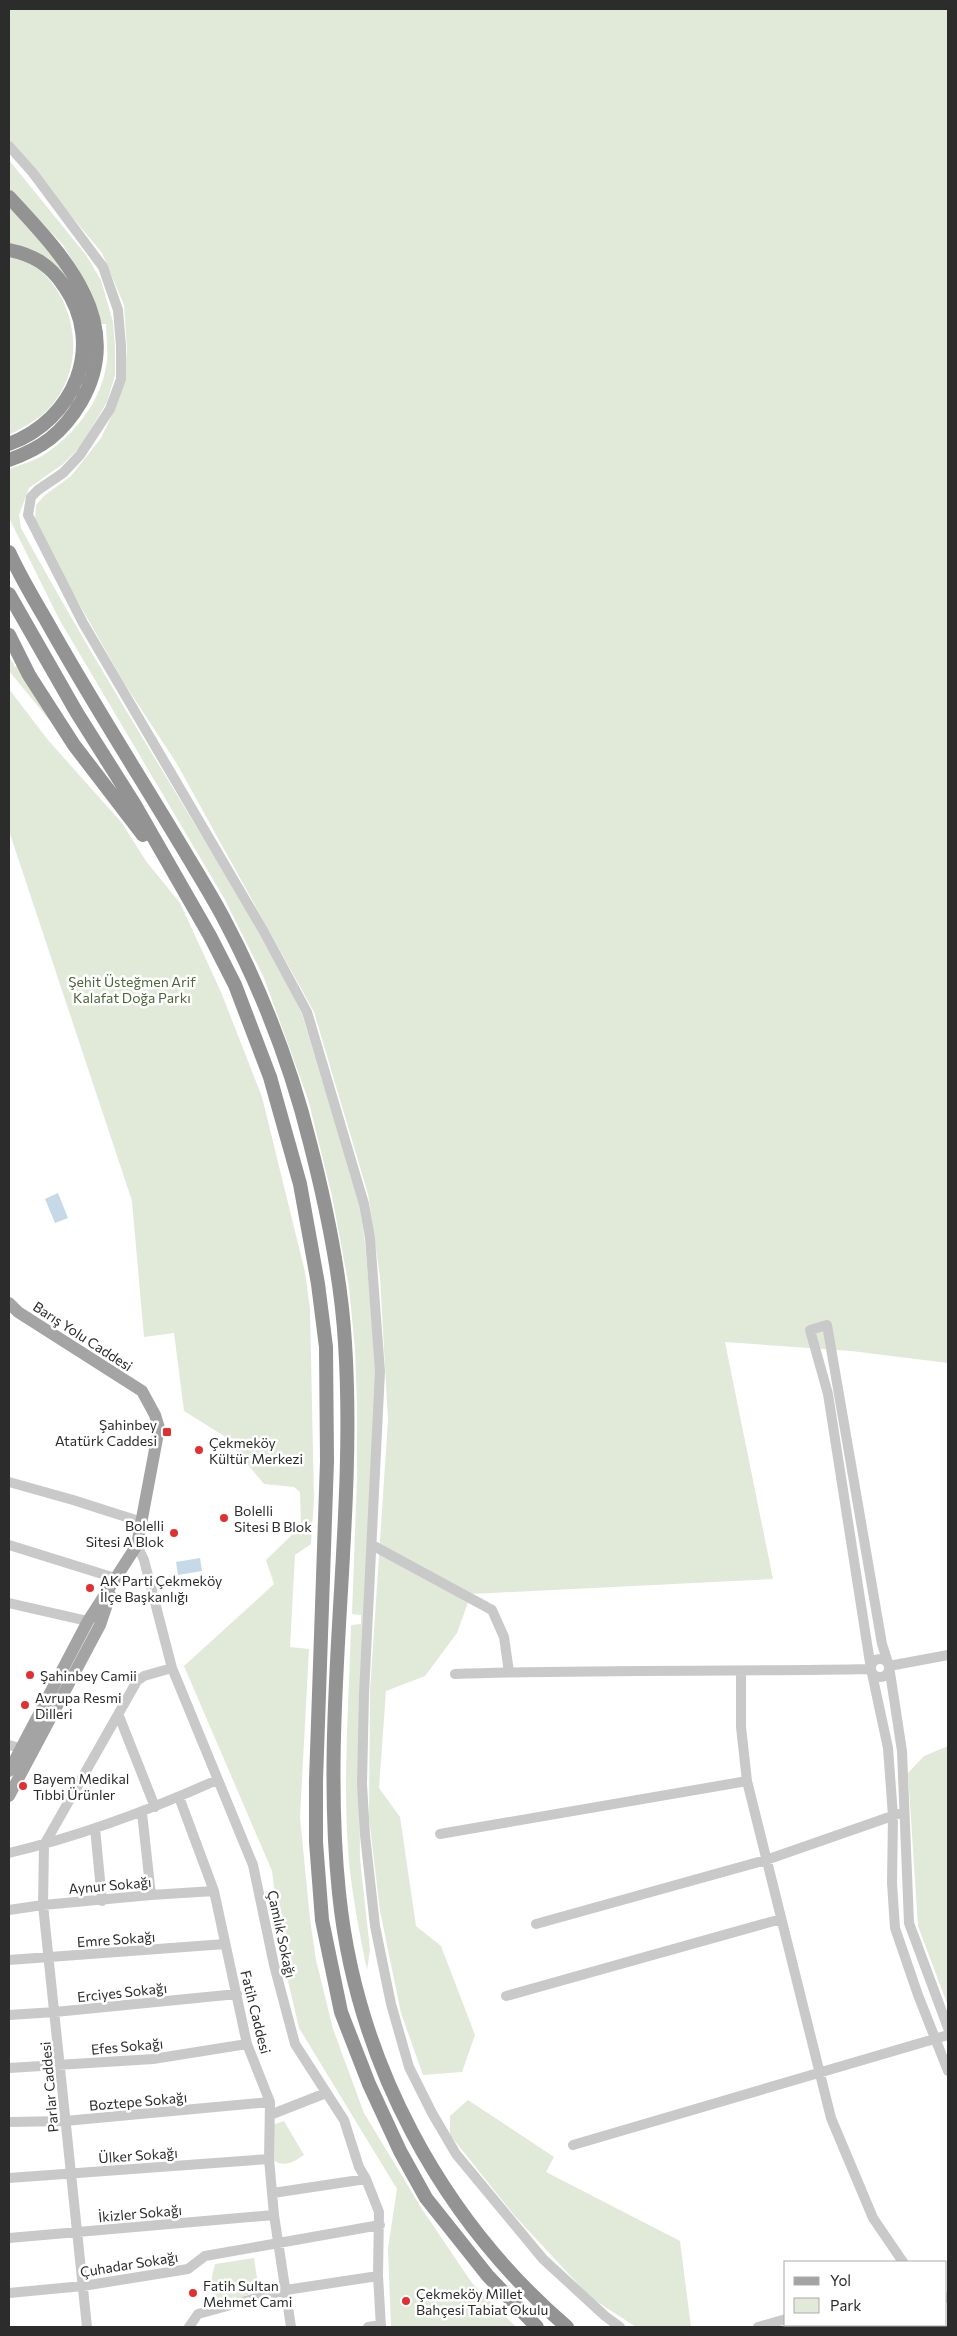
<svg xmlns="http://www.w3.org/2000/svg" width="957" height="2336" font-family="Commissioner,sans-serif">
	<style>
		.green { fill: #e1ead9 }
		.water { fill: #c5d9e9 }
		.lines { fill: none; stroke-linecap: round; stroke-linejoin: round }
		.minor { stroke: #c9c9c9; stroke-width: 10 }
		.major { stroke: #a4a4a4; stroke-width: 12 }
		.highway { stroke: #939393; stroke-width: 14 }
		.poi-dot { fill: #e03130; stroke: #fff; stroke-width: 2 }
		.labels { text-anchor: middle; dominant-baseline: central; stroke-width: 5; stroke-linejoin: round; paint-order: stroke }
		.park-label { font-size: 14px; fill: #4c663b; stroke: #fff }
		.street-label { font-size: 14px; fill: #2c2c2c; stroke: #fff }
		.poi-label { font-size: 14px; fill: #2c2c2c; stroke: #fff; text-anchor: start }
	</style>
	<rect width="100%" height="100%" fill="#fff"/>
	<path class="green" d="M 9,9 L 948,9 L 948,1363 L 851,1351 L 725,1342 L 773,1579 L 471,1594 L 457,1633 L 425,1676 L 386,1691 L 379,1788 L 400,1817 L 416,1926 L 441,1946 L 475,2035 L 462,2072 L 423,2075 L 401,2013 L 380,1911 L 369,1818 L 370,1691 L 388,1420 L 380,1277 L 368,1194 L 314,1012 L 177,764 L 124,683 L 47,547 L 35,520 L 36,505 L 45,495 L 71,476 L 101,438 L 112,415 L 122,388 L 127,350 L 124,305 L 102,253 L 9,141 Z
		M 9,160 L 86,255 L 101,280 L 113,322 L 115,348 L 115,375 L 107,402 L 80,447 L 63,464 L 29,488 L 19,515 L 21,528 C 74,625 131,719 188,813 C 228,879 269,945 302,1014 L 359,1201 L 365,1243 L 376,1371 L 359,1756 L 360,1859 L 370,1950 L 367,1970 C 359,1930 351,1890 348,1850 C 343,1775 349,1699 351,1625 L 361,1624 L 361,1615 L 352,1614 L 357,1477 L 357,1404 L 355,1349 L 349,1287 L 332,1196 L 308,1099 L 264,978 L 224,898 L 59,619 L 9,518 L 9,469 C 20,465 34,461 45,454 C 74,435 100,402 106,367 C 109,354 106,338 106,324 L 101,324 L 90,289 L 63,245 L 9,188 Z
		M 9,207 L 48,248 L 75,290 C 58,267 40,246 9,245 Z
		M 9,256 L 23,258 L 45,271 L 43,273 C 82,311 85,378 42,415 C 32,423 20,429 9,435 Z
		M 9,656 L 15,667 L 18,665 L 51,722 L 9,671 Z
		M 9,689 L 48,740 L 122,823 L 146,861 L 180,903 L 221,992 L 262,1097 L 305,1272 L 310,1309 L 314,1500 L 311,1544 L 295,1555 L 290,1647 L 309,1649 L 300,1817 L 310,1919 L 316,1960 L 333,2029 L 364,2113 L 422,2209 L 472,2283 L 516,2327 L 391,2327 L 388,2248 L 397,2189 L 299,2028 L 284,1964 L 272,1871 L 184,1666 L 274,1584 L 266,1560 L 301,1526 L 300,1492 L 294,1487 L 264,1484 L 224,1436 L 184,1411 L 174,1333 L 144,1337 L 132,1201 L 9,831 Z
		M 948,1746 L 948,2006 L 918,1926 L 908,1773 L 924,1756 Z
		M 468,2100 L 554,2157 L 546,2172 L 680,2241 L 691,2327 L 636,2327 L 590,2297 L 514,2215 L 450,2135 L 450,2116 Z
		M 284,2121 L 304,2155 C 292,2163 285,2168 271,2159 L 272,2125 Z
		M 254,2258 L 259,2291 L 218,2305 C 207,2288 211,2282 215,2264 Z"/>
	<path class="water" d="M 58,1193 L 68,1218 L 55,1223 L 45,1199 Z
		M 200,1558 L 202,1571 L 178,1575 L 176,1562 Z"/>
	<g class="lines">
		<path class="minor" d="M 9,146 L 33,173 L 103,267 L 118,310 L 121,346 L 121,379 L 110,409 L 80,455 L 63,473 L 38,490 L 31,497 L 28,515 L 83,623 L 263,930 L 307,1012 L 364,1204 L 370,1238 L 380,1371 L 364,1694 L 362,1784 L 365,1835 L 375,1926 L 391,2004 L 409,2067 L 432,2113 L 456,2154 L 543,2259 L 605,2316 L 620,2327
			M 9,1482 L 73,1500 L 142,1522
			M 9,1545 L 115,1578
			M 137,1545 L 144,1560 L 172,1668 L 253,1865 L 274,1965 L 295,2044 L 344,2120 L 359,2167 L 366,2179 L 379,2212 L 378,2276 L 381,2327
			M 372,1545 L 492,1610 L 504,1637 L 509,1672
			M 9,1603 L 88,1621
			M871 1668a9 9 0 1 1 18 0a9 9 0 1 1-18 0Z
			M 889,1666 L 948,1655
			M 741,1671 L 741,1727 L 747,1781 L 831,2118 L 873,2218 L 903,2262
			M 455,1674 C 594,1669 732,1672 871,1669
			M 119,1716 L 155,1807
			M 9,1745 L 20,1748
			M 179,1797 L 214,1891 L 247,2044 L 270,2102 L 269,2159 L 274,2215 L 291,2327
			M 142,1813 L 151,1895
			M 95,1828 L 102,1901
			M 440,1834 L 747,1781
			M 9,1853 C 81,1836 150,1810 217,1780
			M 9,1910 L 43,1905 L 151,1895 L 214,1891
			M 536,1924 L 766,1860 L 898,1814
			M 9,1960 L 225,1944
			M 506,1996 L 781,1919
			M 9,2015 L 55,2012 L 237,1994
			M 948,2028 L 909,1923 L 902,1751 L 889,1666 L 882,1644 L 827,1325 L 810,1330 L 828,1394 L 871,1669 L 888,1748 L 893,1816 L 892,1883 L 895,1928 L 918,1995 L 948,2071
			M 9,2068 L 153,2059 L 247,2044
			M 270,2115 L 326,2093
			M 9,2122 L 65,2121 L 270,2102
			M 573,2145 L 948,2035
			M 9,2178 L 269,2159
			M 273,2193 L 366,2179
			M 9,2238 L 274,2215
			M 9,2293 L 83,2286 L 188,2269 L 205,2256 L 380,2225
			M 946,2298 L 948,2297
			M 87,2327 L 43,1905 L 44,1845 L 137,1681 L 144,1676 L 172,1668
			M 189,2327 L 198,2314 L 286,2290 L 378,2276
			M 368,2327 L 381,2325
			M 758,2327 L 786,2319"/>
		<path class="major" d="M 9,1303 L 18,1312 L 142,1391 L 155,1415 L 159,1428 L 137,1545 L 88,1621 L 9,1771
			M 9,1796 L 100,1625 L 110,1595"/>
		<path class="highway" d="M 9,197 C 61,253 128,321 81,402 C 62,434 42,448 9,460
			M 9,250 C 34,255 50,265 64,286 C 106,346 74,420 9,444
			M 9,552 C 20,576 33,598 46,620 C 90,699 139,775 185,852 C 198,874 212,896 224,919 C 261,989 291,1066 310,1143 C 327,1209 341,1276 345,1343 C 357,1526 320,1710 339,1893 C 356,2060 440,2218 567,2327
			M 9,594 L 77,713 L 135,805 L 210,936 L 235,985 L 270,1077 L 300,1184 L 318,1284 L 326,1347 L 327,1461 L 316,1781 L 316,1842 L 322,1920 L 341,2012 L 369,2084 L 400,2151 L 426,2198 L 488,2276 L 537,2327
			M 9,635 L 29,675 L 74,745 L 143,835"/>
	</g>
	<g class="poi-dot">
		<rect x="162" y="1427" width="10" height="10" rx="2.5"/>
		<circle cx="199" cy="1450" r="5"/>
		<circle cx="224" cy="1518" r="5"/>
		<circle cx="174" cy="1533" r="5"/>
		<circle cx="90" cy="1588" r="5"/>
		<circle cx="30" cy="1675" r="5"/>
		<circle cx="25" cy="1705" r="5"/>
		<circle cx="23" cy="1786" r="5"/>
		<circle cx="193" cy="2293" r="5"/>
		<circle cx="406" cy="2301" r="5"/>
	</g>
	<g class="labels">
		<g class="park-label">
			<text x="132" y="981">Şehit Üsteğmen Arif<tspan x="132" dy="16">Kalafat Doğa Parkı</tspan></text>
		</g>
		<g class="street-label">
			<text transform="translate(83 1336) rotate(33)">Barış Yolu Caddesi</text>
			<text transform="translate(110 1885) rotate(-5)">Aynur Sokağı</text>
			<text transform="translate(282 1934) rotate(78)">Çamlık Sokağı</text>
			<text transform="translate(116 1939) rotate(-4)">Emre Sokağı</text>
			<text transform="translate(122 1992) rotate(-6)">Erciyes Sokağı</text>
			<text transform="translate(256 2012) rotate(76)">Fatih Caddesi</text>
			<text transform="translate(127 2046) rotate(-5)">Efes Sokağı</text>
			<text transform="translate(49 2087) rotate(-95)">Parlar Caddesi</text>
			<text transform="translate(138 2101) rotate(-5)">Boztepe Sokağı</text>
			<text transform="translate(138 2155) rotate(-4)">Ülker Sokağı</text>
			<text transform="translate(140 2213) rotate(-5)">İkizler Sokağı</text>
			<text transform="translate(129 2264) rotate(-9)">Çuhadar Sokağı</text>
		</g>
		<g class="poi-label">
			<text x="157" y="1424" text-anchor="end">Şahinbey<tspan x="157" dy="16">Atatürk Caddesi</tspan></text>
			<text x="209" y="1442">Çekmeköy<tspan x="209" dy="16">Kültür Merkezi</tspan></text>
			<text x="234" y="1510">Bolelli<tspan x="234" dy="16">Sitesi B Blok</tspan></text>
			<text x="164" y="1525" text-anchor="end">Bolelli<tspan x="164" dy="16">Sitesi A Blok</tspan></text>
			<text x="100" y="1580">AK Parti Çekmeköy<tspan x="100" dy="16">İlçe Başkanlığı</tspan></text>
			<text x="40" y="1675">Şahinbey Camii</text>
			<text x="35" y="1697">Avrupa Resmi<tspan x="35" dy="16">Dilleri</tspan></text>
			<text x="33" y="1778">Bayem Medikal<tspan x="33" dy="16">Tıbbi Ürünler</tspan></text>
			<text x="203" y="2285">Fatih Sultan<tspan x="203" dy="16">Mehmet Cami</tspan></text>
			<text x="416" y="2293">Çekmeköy Millet<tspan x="416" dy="16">Bahçesi Tabiat Okulu</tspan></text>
		</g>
	</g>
	<rect width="957" height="2336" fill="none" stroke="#2c2c2c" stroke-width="20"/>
	<rect x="784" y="2261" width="162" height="65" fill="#ffffff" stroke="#ababab"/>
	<rect x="794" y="2277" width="25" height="8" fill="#a4a4a4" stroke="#ababab"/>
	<text x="830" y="2286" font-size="15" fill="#2c2c2c">Yol</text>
	<rect x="794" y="2298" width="25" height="15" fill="#e1ead9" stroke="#ababab"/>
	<text x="830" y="2311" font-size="15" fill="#2c2c2c">Park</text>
</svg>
